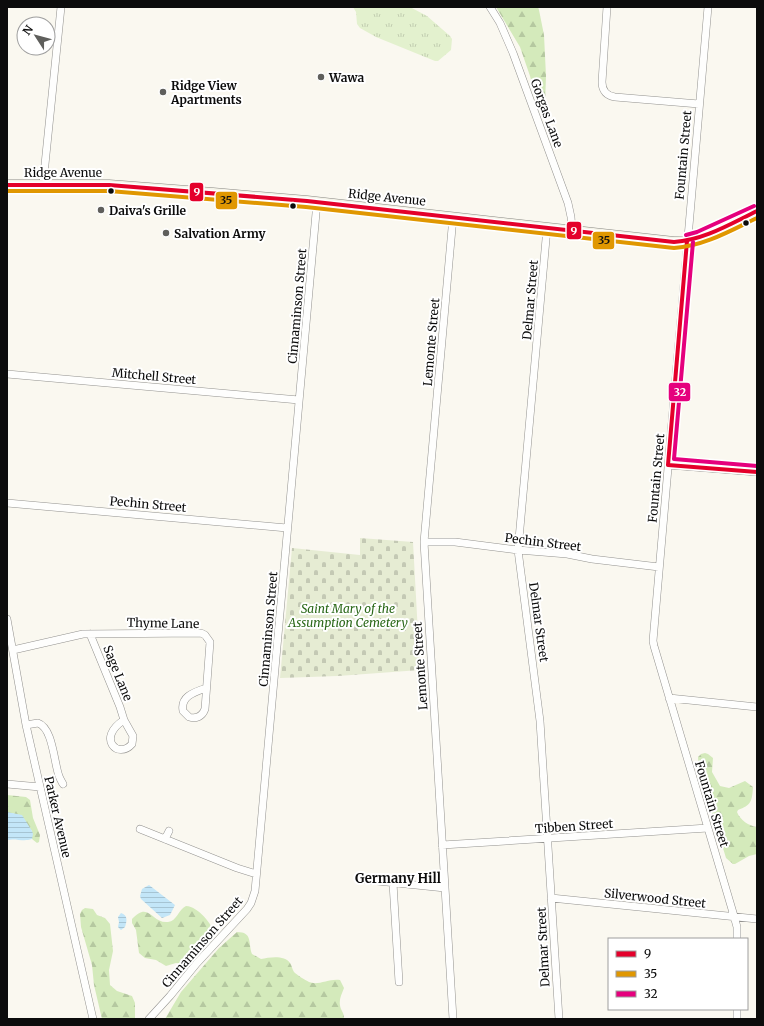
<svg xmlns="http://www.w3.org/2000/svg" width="764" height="1026" font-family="Merriweather,serif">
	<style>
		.grass { fill: url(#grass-tufts) }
		.forest { fill: url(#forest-firs) }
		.cemetery { fill: url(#cemetery-stones) }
		.water { fill: url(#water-rules) }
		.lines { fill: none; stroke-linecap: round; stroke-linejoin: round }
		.street-casing { stroke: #93928f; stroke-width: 8 }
		.secondary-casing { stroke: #8a8985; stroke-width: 11 }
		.street { stroke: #fefefd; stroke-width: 7 }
		.secondary { stroke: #f4f3e8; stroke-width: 10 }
		.bus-1-casing { stroke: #fff; stroke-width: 7 }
		.bus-2-casing { stroke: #fff; stroke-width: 7 }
		.bus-3-casing { stroke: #fff; stroke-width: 7 }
		.bus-1 { stroke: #e4002b; stroke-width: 4 }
		.bus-2 { stroke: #e09701; stroke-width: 4 }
		.bus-3 { stroke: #e5007d; stroke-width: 4 }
		.poi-dot { fill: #5f5f5c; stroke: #fff; stroke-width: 1.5 }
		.bus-dot { fill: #0c0c0c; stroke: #fff; stroke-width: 1.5 }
		.labels { text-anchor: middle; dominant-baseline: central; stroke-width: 4; stroke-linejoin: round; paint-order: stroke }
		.poi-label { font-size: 12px; font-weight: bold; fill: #0c0c0c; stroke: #fff; text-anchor: start }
		.street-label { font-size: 12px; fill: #0c0c0c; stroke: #fff }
		.park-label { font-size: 12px; font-style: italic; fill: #2a6818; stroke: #fff }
		.neighbourhood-label { font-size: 13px; font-weight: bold; fill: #0c0c0c; stroke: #fff }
		.line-badge { stroke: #fff; stroke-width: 1.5 }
		.badge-label { font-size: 11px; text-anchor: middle; font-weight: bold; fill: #fff }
		.pale-badge-label { font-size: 11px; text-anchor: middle; font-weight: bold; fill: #111 }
	</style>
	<defs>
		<pattern id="grass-tufts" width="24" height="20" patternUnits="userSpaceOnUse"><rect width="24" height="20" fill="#e3f1ce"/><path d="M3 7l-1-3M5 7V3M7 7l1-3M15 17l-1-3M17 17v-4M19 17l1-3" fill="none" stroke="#c2cdb0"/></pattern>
		<pattern id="forest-firs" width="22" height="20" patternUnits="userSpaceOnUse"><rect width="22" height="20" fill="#d4eabb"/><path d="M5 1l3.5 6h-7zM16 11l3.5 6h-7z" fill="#b5c8a0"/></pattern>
		<pattern id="cemetery-stones" width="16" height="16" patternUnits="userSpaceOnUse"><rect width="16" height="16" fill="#e6ecd3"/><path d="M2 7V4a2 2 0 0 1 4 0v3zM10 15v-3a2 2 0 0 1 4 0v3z" fill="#c4c9b4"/></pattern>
		<pattern id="water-rules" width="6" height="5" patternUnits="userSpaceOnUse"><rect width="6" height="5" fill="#c3e6f8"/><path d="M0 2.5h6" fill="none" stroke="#a6c4d3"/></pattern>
	</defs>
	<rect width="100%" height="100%" fill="#faf8f0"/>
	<path class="grass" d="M 353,7 L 410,7 L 427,16 L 450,36 L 452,39 L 451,50 L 438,61 L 435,61 L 376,37 L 360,28 L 357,24 L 356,12 Z"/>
	<path class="forest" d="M 496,7 L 538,7 L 539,10 L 544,35 L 546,76 L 545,105 L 541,108 L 535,96 L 530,76 L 520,47 Z
		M 705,753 L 708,754 L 713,758 L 712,772 L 720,786 L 729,788 L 745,781 L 753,787 C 752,802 751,805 738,810 L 737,812 C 740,820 749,826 757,827 L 757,854 L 749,856 L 735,864 L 733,864 L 726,858 L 716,825 L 701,782 L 699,773 L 698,757 L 701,754 Z
		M 7,795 L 26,797 L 30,800 L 33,818 L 40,835 L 39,842 L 37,843 L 32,839 L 32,831 L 19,815 L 7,812 Z
		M 186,906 C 199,907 212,924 215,935 L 203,950 L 190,962 L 183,964 L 176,963 L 166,966 L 156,960 L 145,958 L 139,953 L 136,930 L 132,923 L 132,919 C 149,900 152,924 168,922 C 177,921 178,910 186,906 Z
		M 85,908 L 93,909 L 97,915 L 105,918 L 110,924 L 113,951 L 109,970 L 110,985 L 117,991 L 132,996 L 135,1003 L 135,1019 L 102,1019 L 94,985 L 92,965 L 81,927 L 80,914 L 82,910 Z
		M 237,932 C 253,932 248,943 252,954 L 261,959 C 270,957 285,955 290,963 C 292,966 292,969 294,972 C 297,975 305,980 309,982 C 318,986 330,978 340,980 L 344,988 C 341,996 338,1001 341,1009 C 343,1013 344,1014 344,1019 L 165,1019 L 181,992 L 219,948 Z"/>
	<path class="cemetery" d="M 360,538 L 413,542 L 420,670 L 338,676 L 280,678 L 292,548 L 360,555 Z"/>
	<path class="water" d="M 7,812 L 22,815 L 32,831 L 33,834 L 32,839 C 23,842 16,838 7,840 Z
		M 149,885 L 175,905 L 170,915 L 162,918 L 141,899 L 140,896 L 142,889 Z
		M 121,913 C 128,915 127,921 125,927 L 121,930 L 118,927 L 119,922 L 118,917 Z"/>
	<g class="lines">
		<g class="street-casing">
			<path id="street" d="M 490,7 L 500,23 L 513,53 L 568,203 L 571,217 L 572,231
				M 607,7 L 602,82 C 602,91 607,96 615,97 L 699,104
				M 708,7 L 653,641 L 654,646 L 734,916 L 737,927 L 737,939
				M 43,184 L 61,7
				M 453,217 L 424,542 L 453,1019
				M 547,228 L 518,550 L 540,721 L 559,1019
				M 7,374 L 299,400
				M 668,465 L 757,472
				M 7,503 L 287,528
				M 424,542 L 455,542 L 518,550 L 567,554 L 592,559 L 659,567
				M 7,619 L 26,725 L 93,1019
				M 90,634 L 120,707 L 124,720 L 133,736 L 132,744 C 118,760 96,738 124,720
				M 13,650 L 83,634 L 201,633 L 205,635 L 210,642 L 205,709 C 202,717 196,719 189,717 L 183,711 C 180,696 195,692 206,688
				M 669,698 L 757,707
				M 26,725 L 38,723 C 53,728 54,763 59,776 C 60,779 62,782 63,784
				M 7,784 L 40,787
				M 140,829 L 237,868 L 256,874
				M 165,839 L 169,831
				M 442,845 L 708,828
				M 358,879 L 445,888
				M 393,883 L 399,982
				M 551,898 L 757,919
				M 737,1009 L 737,1019
				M 149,1019 L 170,996 L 197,963 L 247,909 L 251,903 L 255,891 L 317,202"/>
		</g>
		<g class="secondary-casing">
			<path id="secondary" d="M 7,185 L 109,185 L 213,193 L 307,201 L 674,242 C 702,242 732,223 757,211"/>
		</g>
		<use href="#street" class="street"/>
		<use href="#secondary" class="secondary"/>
		<g class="bus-1-casing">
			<path id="bus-1" d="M 7,185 L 109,185 L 307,201 L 674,242 C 704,240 730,224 757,211
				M 687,241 L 668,465 L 757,472"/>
		</g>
		<g class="bus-2-casing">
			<path id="bus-2" d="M 7,191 L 109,191 L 306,207 L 674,248 C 704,246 730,231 757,218"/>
		</g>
		<g class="bus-3-casing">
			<path id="bus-3" d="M 686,235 L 697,232 L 754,206
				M 693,242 L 674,459 L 757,466"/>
		</g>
		<use href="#bus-1" class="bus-1"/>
		<use href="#bus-2" class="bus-2"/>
		<use href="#bus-3" class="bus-3"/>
	</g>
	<g class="poi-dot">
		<circle cx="321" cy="77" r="4"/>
		<circle cx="163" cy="92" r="4"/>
		<circle cx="101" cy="210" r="4"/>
		<circle cx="166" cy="233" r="4"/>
	</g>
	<g class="bus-dot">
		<circle cx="111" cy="191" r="3.5"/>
		<circle cx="293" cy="206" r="3.5"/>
		<circle cx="746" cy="223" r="3.5"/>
	</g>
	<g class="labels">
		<g class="poi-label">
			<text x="329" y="77">Wawa</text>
			<text x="171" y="85">Ridge View<tspan x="171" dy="14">Apartments</tspan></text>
			<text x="109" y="210">Daiva's Grille</text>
			<text x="174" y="233">Salvation Army</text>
		</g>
		<g class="street-label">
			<text transform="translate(547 113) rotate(70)">Gorgas Lane</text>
			<text transform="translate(683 155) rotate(-85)">Fountain Street</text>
			<text x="63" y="172">Ridge Avenue</text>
			<text transform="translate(387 197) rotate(6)">Ridge Avenue</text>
			<text transform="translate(530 300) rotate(-85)">Delmar Street</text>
			<text transform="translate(297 306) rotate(-85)">Cinnaminson Street</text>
			<text transform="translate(431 342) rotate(-85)">Lemonte Street</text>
			<text transform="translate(154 376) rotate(5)">Mitchell Street</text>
			<text transform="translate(656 478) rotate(-85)">Fountain Street</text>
			<text transform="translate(148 504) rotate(5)">Pechin Street</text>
			<text transform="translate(543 542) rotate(7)">Pechin Street</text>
			<text transform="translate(539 622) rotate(82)">Delmar Street</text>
			<text transform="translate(163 623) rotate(1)">Thyme Lane</text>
			<text transform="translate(268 629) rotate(-85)">Cinnaminson Street</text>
			<text transform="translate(420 666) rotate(-94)">Lemonte Street</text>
			<text transform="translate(118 673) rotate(68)">Sage Lane</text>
			<text transform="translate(712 804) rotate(73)">Fountain Street</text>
			<text transform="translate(58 817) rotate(77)">Parker Avenue</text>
			<text transform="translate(574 826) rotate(-4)">Tibben Street</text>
			<text transform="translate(655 898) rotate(6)">Silverwood Street</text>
			<text transform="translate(202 942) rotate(-49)">Cinnaminson Street</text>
			<text transform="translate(543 947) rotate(-93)">Delmar Street</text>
		</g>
		<g class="park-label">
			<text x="348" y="608">Saint Mary of the<tspan x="348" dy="14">Assumption Cemetery</tspan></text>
		</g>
		<g class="neighbourhood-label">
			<text x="398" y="878">Germany Hill</text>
		</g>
	</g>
	<g class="line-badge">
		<rect x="189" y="182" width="15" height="20" rx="4" fill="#e4002b"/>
		<rect x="215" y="191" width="23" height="19" rx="4" fill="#e09701"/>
		<rect x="566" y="221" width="16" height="19" rx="4" fill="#e4002b"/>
		<rect x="592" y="231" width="23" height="19" rx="4" fill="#e09701"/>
		<rect x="668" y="382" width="23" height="20" rx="4" fill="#e5007d"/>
	</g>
	<g class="badge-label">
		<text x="197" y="196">9</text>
		<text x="574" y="235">9</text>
		<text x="680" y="396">32</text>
	</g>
	<g class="pale-badge-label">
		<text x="226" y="204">35</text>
		<text x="604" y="244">35</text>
	</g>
	<rect width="764" height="1026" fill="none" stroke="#0c0c0c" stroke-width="16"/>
	<rect x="608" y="938" width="140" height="72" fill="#ffffff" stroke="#9e9e9e"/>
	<rect x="616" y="951" width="20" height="6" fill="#e4002b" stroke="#9e9e9e"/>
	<text x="644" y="958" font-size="12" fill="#0c0c0c">9</text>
	<rect x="616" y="971" width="20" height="6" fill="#e09701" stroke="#9e9e9e"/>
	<text x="644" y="978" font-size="12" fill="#0c0c0c">35</text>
	<rect x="616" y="991" width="20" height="6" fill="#e5007d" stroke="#9e9e9e"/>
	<text x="644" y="998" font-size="12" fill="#0c0c0c">32</text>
	<g transform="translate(36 36) rotate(306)"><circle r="19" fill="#ffffff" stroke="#9e9e9e"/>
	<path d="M0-3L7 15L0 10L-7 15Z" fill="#5f5f5c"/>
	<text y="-6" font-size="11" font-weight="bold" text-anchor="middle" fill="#0c0c0c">N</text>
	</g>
</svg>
